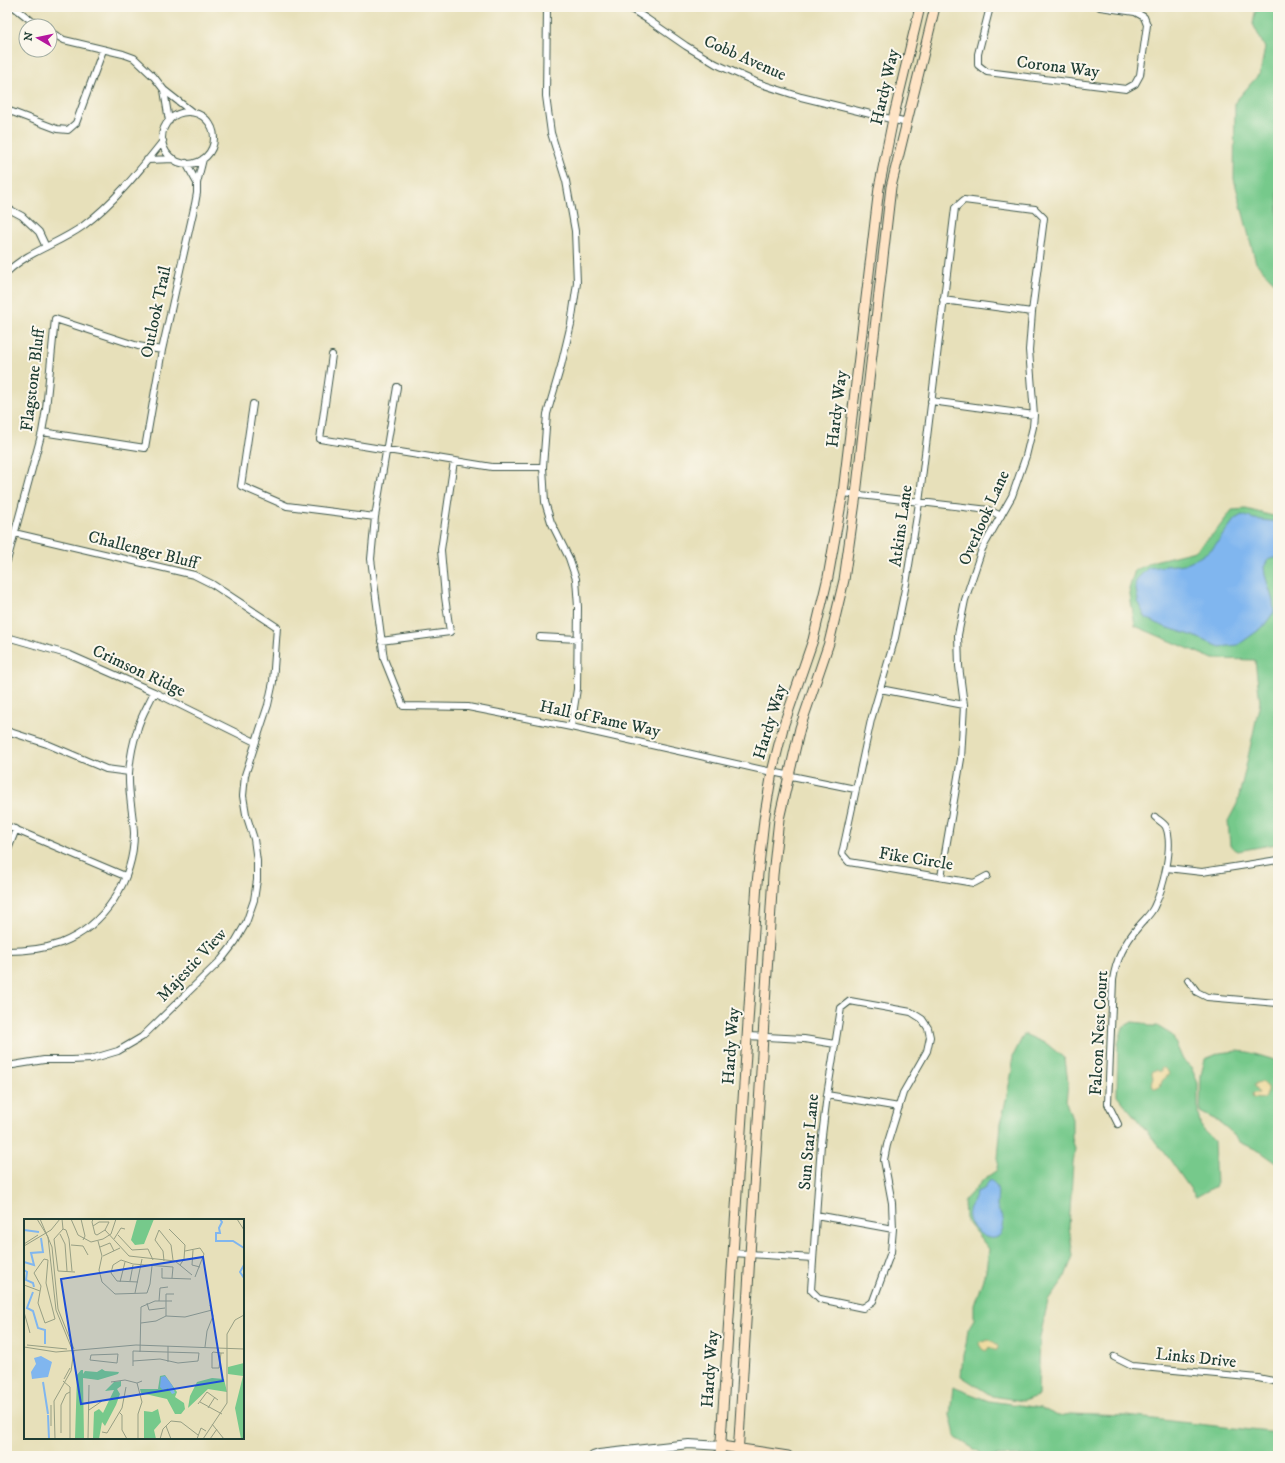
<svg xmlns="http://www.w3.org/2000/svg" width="1285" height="1463" font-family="'IM FELL DW Pica',serif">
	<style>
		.green { fill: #76c98b; stroke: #4a8360 }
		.sand { fill: #eeda9e; stroke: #868c69 }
		.water { fill: #80b6ef; stroke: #507a92 }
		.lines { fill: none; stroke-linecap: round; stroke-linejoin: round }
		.minor-casing { stroke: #3d5548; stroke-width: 8 }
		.tertiary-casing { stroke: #3d5548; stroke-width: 10 }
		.secondary-casing { stroke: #3d5548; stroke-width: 11 }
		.minor { stroke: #fff; stroke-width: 6 }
		.tertiary { stroke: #fff; stroke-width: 8 }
		.secondary { stroke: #fee4c6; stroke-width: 9 }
		.labels { text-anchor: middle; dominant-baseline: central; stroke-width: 4; stroke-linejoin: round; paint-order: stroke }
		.street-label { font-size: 17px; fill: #1f3d34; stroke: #fbf7ec }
		.inset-river { fill: none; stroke: #80b6ef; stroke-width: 2 }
		.inset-road { fill: none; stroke: #979f84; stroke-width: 1 }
		.view { fill: #1d4ed8; fill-opacity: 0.15; stroke: #1d4ed8; stroke-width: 2 }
		.inset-edge { fill: none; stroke: #1f3d34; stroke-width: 2 }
	</style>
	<rect width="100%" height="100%" fill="#fbf7ec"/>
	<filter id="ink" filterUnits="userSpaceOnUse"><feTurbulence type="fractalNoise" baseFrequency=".025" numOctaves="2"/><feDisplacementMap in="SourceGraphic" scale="8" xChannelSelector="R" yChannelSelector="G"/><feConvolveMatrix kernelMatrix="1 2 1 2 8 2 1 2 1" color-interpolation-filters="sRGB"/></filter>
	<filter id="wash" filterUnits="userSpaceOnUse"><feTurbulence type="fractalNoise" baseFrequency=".012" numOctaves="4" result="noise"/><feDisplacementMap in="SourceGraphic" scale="16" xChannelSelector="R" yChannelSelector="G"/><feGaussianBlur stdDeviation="0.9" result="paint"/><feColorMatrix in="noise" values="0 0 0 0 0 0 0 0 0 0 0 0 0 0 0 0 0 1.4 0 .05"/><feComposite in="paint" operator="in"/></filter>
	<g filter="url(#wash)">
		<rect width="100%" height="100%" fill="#e7e0ba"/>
		<path class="green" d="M 1256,7 L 1278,7 L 1278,286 L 1256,263 L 1234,179 L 1235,102 L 1260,73 L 1265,48 L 1253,24 Z
			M 1246,509 L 1273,516 L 1278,513 L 1278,833 L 1276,844 L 1238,851 L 1230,846 L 1228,821 L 1237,804 L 1245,771 L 1260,702 L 1255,660 L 1213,659 L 1135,626 L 1129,589 L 1135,570 L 1154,561 L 1195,551 L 1216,531 L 1232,510 Z
			M 1132,1022 L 1143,1023 L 1149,1026 L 1157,1026 L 1172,1035 L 1183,1060 L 1191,1067 L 1198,1083 L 1198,1113 L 1201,1128 L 1214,1141 L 1216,1186 L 1196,1197 L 1168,1157 L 1117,1095 L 1118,1044 L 1123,1027 Z
			M 1024,1034 L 1047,1044 L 1065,1059 L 1068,1083 L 1066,1102 L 1072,1119 L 1072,1138 L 1075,1149 L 1073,1163 L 1069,1227 L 1073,1256 L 1064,1279 L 1048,1301 L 1040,1337 L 1038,1396 L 1023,1401 L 992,1396 L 961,1376 L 963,1355 L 966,1344 L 968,1329 L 974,1319 L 974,1305 L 986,1270 L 989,1249 L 965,1219 L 964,1201 L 984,1179 L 997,1170 L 1001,1123 L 1012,1071 L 1013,1056 Z
			M 1237,1051 L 1248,1052 L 1278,1061 L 1278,1164 L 1261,1152 L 1240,1142 L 1228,1129 L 1218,1121 L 1200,1112 L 1201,1075 L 1205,1059 L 1220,1053 Z
			M 953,1387 L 989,1401 L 1041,1408 L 1058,1416 L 1071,1414 L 1127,1416 L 1278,1433 L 1278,1456 L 986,1456 L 956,1438 L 950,1415 Z"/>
		<path class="sand" d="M 1162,1068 L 1164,1068 L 1169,1073 L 1162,1081 L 1160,1087 L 1155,1089 L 1151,1084 L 1153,1078 L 1152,1074 L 1152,1071 L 1156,1070 L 1161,1072 L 1161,1069 Z
			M 1261,1082 L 1268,1087 L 1268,1091 L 1265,1099 L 1253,1098 L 1252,1095 L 1254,1093 L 1259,1093 L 1254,1086 L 1256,1083 Z
			M 989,1339 L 998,1345 L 998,1347 L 997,1350 L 994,1350 L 989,1347 L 986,1351 L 982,1349 L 979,1344 L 980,1342 Z"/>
		<path class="water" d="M 1242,515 L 1254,519 L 1278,522 L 1278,557 L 1268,560 L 1264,567 L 1265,575 L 1273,601 L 1274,612 L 1263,627 L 1238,645 L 1220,647 L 1191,635 L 1165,627 L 1146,618 L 1139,605 L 1135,584 L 1138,578 L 1148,568 L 1184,564 L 1200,557 L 1213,548 L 1235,519 Z
			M 990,1180 C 1001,1186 997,1196 997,1205 C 997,1213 1006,1216 1003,1228 C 998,1250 971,1232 969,1218 C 967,1207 973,1205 975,1198 C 976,1196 975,1194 976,1192 L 984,1189 Z"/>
	</g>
	<g filter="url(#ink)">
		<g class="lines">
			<g class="minor-casing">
				<path id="minor" d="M 14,7 L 38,26
					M 547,7 L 546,96 L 551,133 L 566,181 L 575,231 L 577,283 L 571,324 L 561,366 L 547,414 L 543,467 L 545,502 L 551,522 L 569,558 L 576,579 L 578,607 L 577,689 L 571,727
					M 628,7 L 647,19 L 686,46 L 716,64 L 758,83 L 801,97 L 907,123
					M 990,7 L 978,54 L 978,65 L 987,72 L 1126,89 L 1135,84 L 1140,75 L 1147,25 L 1144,17 L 1135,12 L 1100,7
					M 50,32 L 64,40 L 123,54 L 134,58 L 154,77 L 164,90 L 192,112
					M 164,90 L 169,121
					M 7,110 L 57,129 L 68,130 L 76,123 L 103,50
					M162 138a26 26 0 1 1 52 0a26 26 0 1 1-52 0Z
					M 147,160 L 174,159
					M 186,163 L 197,183
					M 7,208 L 22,216 L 39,232 L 46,247
					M 7,272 C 29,251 58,244 83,226 C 114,203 139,171 163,141
					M 943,300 L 1032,312
					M 332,355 L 320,439 L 492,467 L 543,467
					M 397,387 L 375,517 L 371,559 L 384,659 L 403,706 L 468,707 L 571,727 L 772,772 L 855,789
					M 931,401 L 1034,415
					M 253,404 L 241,486 L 287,506 L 375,517
					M 42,432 L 145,448 L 162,350 L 195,204 L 197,193 L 197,183 L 203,159
					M 843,493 L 989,510 L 1001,516
					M 7,561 L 42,432 L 46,409 L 55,319 L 138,346 L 162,350
					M 7,637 L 70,655 L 154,692 L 255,742
					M 540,637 L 578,639
					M 381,641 L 450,632 L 445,597 L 441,550 L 454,461
					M 880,689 L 964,705
					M 7,731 L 47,744 L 106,769 L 129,772
					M 7,826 L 125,876
					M 7,852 L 16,829
					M 1167,868 L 1202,872 L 1278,860
					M 941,877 L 961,759 L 964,705 L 959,666 L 958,635 L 965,600 L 982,549 L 1012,496 L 1026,456 L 1033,427 L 1034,415 L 1029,350 L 1032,312 L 1044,218 L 1035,209 L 964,200 L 955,208 L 919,503 L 906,584 L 895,638 L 871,720 L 842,854 L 849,862 L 974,883 L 987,876
					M 7,951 C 25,951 44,949 61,943 C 105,926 134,880 134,833 C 133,813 128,793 129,773 C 130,759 133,743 137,731 C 140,717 149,704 154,692
					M 1188,980 L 1197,992 L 1207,997 L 1278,1003
					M 850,1001 L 911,1012 L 922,1019 L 928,1028 L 930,1037 L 927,1051 L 903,1093 L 887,1145 L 884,1160 L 892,1203 L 893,1229 L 891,1252 L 873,1301 L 863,1308 L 820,1299 L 811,1290 L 821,1144 L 827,1095 L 841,1008 Z
					M 748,1036 L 804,1039 L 835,1044
					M 7,1066 L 44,1060 L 72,1060 L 91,1059 L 118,1051 L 142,1037 L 221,960 L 235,942 L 246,923 L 254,900 L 257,880 L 257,861 L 254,839 L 246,814 L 243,796 L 245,775 L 268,705 L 273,682 L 277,627 L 212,584 L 194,575 L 14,533
					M 827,1095 L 899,1107
					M 1118,1124 L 1108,1104 L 1113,980 C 1116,959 1125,942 1139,926 C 1144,920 1151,914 1154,907 C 1163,889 1174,846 1166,827 C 1164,823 1158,820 1155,817
					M 816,1215 L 893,1229
					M 733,1253 L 813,1258
					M 1114,1357 L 1132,1366 L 1258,1378 L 1278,1382"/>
			</g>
			<g class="tertiary-casing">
				<path id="tertiary" d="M 593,1456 L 599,1454 L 689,1444 L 721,1446"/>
			</g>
			<g class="secondary-casing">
				<path id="secondary" d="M 721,1446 L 788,1456
					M 720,1456 L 757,883 L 764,820 L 772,772 L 784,724 L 813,640 L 828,577 L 843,493 L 879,188 L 893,119 L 920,7
					M 738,1456 L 763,1037 L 773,875 L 779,819 L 800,728 L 829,643 L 844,580 L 856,495 L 891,187 L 935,7"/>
			</g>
			<use href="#minor" class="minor"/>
			<use href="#tertiary" class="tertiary"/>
			<use href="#secondary" class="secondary"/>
		</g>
	</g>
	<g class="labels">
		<g class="street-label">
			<text transform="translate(745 58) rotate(24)">Cobb Avenue</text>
			<text transform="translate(1058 67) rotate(7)">Corona Way</text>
			<text transform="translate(885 87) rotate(-77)">Hardy Way</text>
			<text transform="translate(156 312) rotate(-78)">Outlook Trail</text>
			<text transform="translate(33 380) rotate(-83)">Flagstone Bluff</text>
			<text transform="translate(837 409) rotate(-83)">Hardy Way</text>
			<text transform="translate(984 518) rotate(-66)">Overlook Lane</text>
			<text transform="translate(901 526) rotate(-82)">Atkins Lane</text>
			<text transform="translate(143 550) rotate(14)">Challenger Bluff</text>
			<text transform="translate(139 671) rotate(25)">Crimson Ridge</text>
			<text transform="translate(600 719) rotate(12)">Hall of Fame Way</text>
			<text transform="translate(770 722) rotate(-73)">Hardy Way</text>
			<text transform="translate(916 859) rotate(9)">Fike Circle</text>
			<text transform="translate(192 965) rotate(-47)">Majestic View</text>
			<text transform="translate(1099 1033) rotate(-87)">Falcon Nest Court</text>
			<text transform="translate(731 1046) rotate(-86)">Hardy Way</text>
			<text transform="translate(809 1142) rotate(-85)">Sun Star Lane</text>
			<text transform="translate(1196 1358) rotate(6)">Links Drive</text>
			<text transform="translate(710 1369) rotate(-86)">Hardy Way</text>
		</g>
	</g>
	<g transform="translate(24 1219)">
		<rect width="220" height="220" fill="#e7e0ba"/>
		<path d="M 113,0 L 130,0 L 120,25 L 111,26 L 107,21 ZM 220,144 L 220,220 L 217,220 L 211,189 L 219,157 L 204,155 L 204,148 ZM 78,150 L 81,152 L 95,153 L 94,155 L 74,161 L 59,159 L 60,220 L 51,220 L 53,156 L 57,151 L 59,151 L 59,155 L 61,152 L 73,153 ZM 141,156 L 153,173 L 151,178 L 160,184 L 161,190 L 157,195 L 151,195 L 143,180 L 117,174 L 116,170 L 134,170 L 136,157 ZM 188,159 L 200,160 L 203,173 L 184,170 L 164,189 L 166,177 L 173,163 ZM 97,162 L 97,167 L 93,170 L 96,175 L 92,186 L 81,207 L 78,203 L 75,220 L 69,220 L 70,193 L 75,190 L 79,194 L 90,171 L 81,172 L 90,163 ZM 134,190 L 137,203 L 130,211 L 132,220 L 120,220 L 120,192 L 128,193 Z" fill="#76c98b"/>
		<path d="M 17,137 L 28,143 L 24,158 L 8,160 L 7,153 L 12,145 L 10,139 ZM 141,157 L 148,166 L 151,174 L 148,175 L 144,169 L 139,171 L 136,168 L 137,158 Z" fill="#80b6ef"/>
		<path class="inset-river" d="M 196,0 L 198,3 L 195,9 L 196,14 L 192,14 L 192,22 L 209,22 L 220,29M 0,11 L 15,13M 0,43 L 10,46 L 7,34 L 19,33 L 17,19M 220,46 L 216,53 L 220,59M 0,51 L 3,53 L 2,61 L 9,64 L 10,68M 9,73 L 3,89 L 9,92 L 14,109 L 21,111 L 21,125M 19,163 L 24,195M 24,196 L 25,220"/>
		<path class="inset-road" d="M 13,0 L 24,18 L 32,91 L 48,130M 16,0 L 28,28 L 34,90 L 50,130M 38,0 L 39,10 L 30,20 L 34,52 L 51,53M 47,0 L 54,16 L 67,23 L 79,20 L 87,15 L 92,0M 57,0 L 61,17 L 59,21M 69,0 L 68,3 L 71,15 L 73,16 L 81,11 L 85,3 L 75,3 L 69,7M 213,0 L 220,11M 39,10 L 42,11 L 45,20 L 48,52M 145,10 L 161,26 L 160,40 L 156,46M 81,11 L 105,37 L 151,42 L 168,56M 36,15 L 41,25 L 43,52M 94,16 L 108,31 L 124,30 L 129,41M 90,20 L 97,9 L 101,10M 74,22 L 78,37 L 75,51 L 78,63 L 91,75 L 123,74 L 126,65 L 128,47M 0,25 L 14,16M 47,26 L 59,27 L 64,36M 0,27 L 27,11 L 36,0M 76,28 L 86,24 L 90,32M 169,31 L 168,46 L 176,48M 161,32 L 176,29 L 180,35 L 171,58M 79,37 L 96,29M 20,40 L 24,41 L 22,64 L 31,100 L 21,104 L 14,84 L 17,67 L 10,54 ZM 140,42 L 139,32 L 131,21 L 135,11 L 147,26 L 149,41M 138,49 L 138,59 L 167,60M 106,62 L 109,46M 96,63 L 101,43M 114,63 L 93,62 L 87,54 L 89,46 L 97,41 L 109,45 L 149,48 L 148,59M 0,66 L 16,72M 111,74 L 118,40M 135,82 L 136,69 L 144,68M 123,84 L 125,91 L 141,89M 0,93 L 6,114M 142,97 L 142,75 L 150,75M 117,104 L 132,102 L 142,97 L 161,98 L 188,91M 3,126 L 43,130M 144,127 L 144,143M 0,128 L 32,133 L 112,126 L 220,130M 181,128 L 183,112 L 189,97 L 186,86M 116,133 L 117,88 L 131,82 L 148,82M 197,134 L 195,149 L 188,149 L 188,134 L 189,133 L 197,134 L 200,134M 94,135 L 93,144 L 66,141 L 67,136 ZM 109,142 L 136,140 L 154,144 L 174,142 L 175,134 L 109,132 L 109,147M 40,160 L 46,149M 39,162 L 46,168 L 46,220M 87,163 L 101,161 L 113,164 L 118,162M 113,164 L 118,183 L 114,195 L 114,220M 176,183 L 198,195M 174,185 L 183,173 L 194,181M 184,189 L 191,178M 65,191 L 78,182M 95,193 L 98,196 L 98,211 L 103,220M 188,205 L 200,220M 27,207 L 27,186M 142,207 L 147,220M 78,213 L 83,214 L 98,189 L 102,168M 37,214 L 37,186 L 42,175 L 46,173M 31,220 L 30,182 L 47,152 L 50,131M 64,220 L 65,166M 136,220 L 139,210 L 147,202 L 157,203 L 174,216M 173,220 L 177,209 L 182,212M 179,220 L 203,184 L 203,115 L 211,101 L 220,96M 186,220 L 193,210"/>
		<path class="view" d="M 179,38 L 199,162 L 57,185 L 37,60 Z"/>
		<rect width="220" height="220" class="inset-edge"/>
	</g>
	<rect width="1285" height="1463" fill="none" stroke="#fbf7ec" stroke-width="24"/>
	<g transform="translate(38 38) rotate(279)"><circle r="19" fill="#fbf7ec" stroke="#a3ada2"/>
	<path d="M0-3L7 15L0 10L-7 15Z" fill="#b5179e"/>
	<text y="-6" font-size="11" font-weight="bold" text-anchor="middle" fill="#1f3d34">N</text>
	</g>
</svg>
